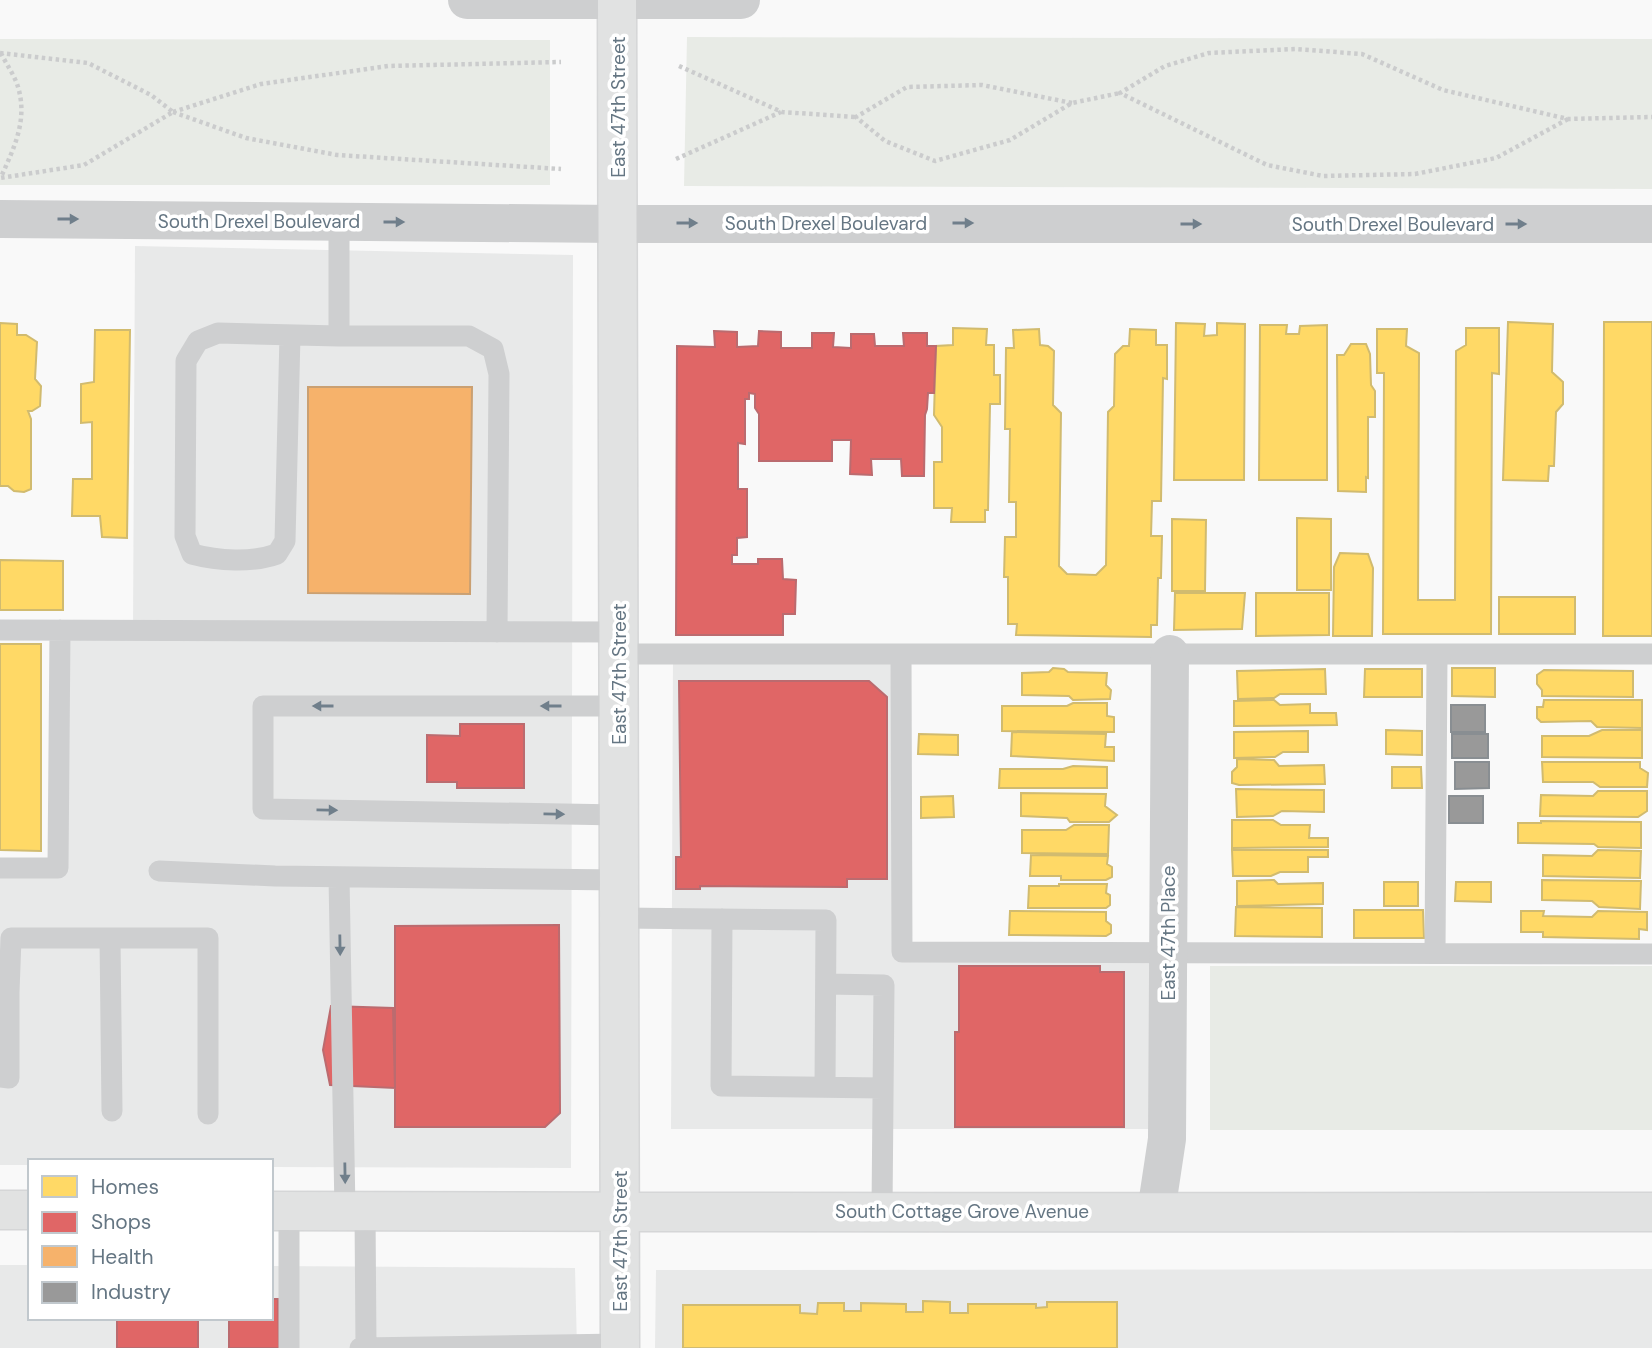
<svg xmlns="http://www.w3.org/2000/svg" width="1652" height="1348" font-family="'DM Sans',sans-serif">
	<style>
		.built { fill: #e8e9e9 }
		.green { fill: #e8ebe6 }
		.homes { fill: #ffd966; stroke: #d1bb6f; stroke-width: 2 }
		.shops { fill: #e06666; stroke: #bb6b6f; stroke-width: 2 }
		.health { fill: #f6b26b; stroke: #caa072; stroke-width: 2 }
		.industry { fill: #999; stroke: #898e92; stroke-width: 2 }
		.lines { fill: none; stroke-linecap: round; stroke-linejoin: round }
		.secondary-casing { stroke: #d5d6d7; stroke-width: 41 }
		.path { stroke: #cbcccd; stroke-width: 4.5; stroke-dasharray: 3.5 3.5; stroke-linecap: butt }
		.service { stroke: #cecfd0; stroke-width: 21 }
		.minor { stroke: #cecfd0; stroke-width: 38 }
		.tertiary { stroke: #cecfd0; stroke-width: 38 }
		.secondary { stroke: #e1e2e2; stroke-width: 38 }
		.oneway { fill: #707f8b }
		.labels { text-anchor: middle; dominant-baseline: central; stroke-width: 7; stroke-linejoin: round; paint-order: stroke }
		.street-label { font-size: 19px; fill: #657683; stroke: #fff }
	</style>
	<rect width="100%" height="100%" fill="#f9f9f9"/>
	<path class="built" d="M 135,246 L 573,255 L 571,1168 L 271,1167 L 271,1161 L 30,1161 L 30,1165 L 0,1165 L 0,868 L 57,868 L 60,630 L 133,630 Z
		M 673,656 L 899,656 L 898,957 L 1166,956 L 1163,1129 L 671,1129 Z
		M 0,1265 L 30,1265 L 30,1318 L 271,1318 L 271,1266 L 575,1268 L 577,1348 L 0,1348 Z
		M 1652,1269 L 1652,1348 L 655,1348 L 656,1270 Z"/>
	<path class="green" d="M 687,37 L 1652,39 L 1652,189 L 684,186 Z
		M 0,39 L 550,40 L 550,185 L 0,185 Z
		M 1210,966 L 1652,966 L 1652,1130 L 1210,1130 Z"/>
	<path class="homes" d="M 1508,322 L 1553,324 L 1552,372 L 1563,382 L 1563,404 L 1556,412 L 1554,466 L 1549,466 L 1548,481 L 1503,480 Z
		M 1604,322 L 1652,322 L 1652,636 L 1603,636 Z
		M 0,323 L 17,324 L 17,335 L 26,335 L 37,342 L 35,379 L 41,386 L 40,406 L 32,411 L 28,411 L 31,419 L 31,489 L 24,492 L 14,491 L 8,486 L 0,486 Z
		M 1176,323 L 1205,324 L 1204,336 L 1217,335 L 1217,323 L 1245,324 L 1244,480 L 1174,480 Z
		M 1260,325 L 1287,325 L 1286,334 L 1299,334 L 1300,326 L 1327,325 L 1327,480 L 1259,480 Z
		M 953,328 L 987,329 L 986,345 L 994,345 L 994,375 L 1000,375 L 1000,404 L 990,404 L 988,510 L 985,510 L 985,522 L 951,522 L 952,508 L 934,508 L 934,462 L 942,462 L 942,427 L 934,415 L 936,346 L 953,345 Z
		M 1466,328 L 1499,328 L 1499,374 L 1492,373 L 1491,634 L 1383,634 L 1384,373 L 1377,373 L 1377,329 L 1407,329 L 1406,346 L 1419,353 L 1418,600 L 1455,600 L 1456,351 L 1466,345 Z
		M 1039,329 L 1040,345 L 1048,346 L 1054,351 L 1053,405 L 1061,413 L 1059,566 L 1067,574 L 1096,575 L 1106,565 L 1108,412 L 1114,406 L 1115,354 L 1123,346 L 1129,346 L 1130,329 L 1156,330 L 1156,345 L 1167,345 L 1167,379 L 1163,378 L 1161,501 L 1152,501 L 1151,536 L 1162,536 L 1161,578 L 1158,578 L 1157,625 L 1151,625 L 1151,637 L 1016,635 L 1017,624 L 1008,624 L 1008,577 L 1004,577 L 1005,537 L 1016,537 L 1016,502 L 1009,502 L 1010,429 L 1005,429 L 1006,348 L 1014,348 L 1013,330 Z
		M 95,330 L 130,330 L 127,538 L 102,537 L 100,516 L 72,516 L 73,479 L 92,479 L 92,422 L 81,423 L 81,384 L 94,382 Z
		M 1351,344 L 1366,344 L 1370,354 L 1371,385 L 1375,391 L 1375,417 L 1368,417 L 1368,478 L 1366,477 L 1366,492 L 1338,491 L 1337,355 L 1344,355 Z
		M 1297,518 L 1331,519 L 1331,590 L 1297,590 Z
		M 1172,519 L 1206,520 L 1205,591 L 1172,591 Z
		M 1340,553 L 1368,554 L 1373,568 L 1372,636 L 1333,636 L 1334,567 Z
		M 0,560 L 63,561 L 63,610 L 0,610 Z
		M 1175,593 L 1245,593 L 1242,629 L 1174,630 Z
		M 1256,593 L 1329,593 L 1329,635 L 1256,636 Z
		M 1499,597 L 1575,597 L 1575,634 L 1499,634 Z
		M 0,644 L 41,644 L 41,851 L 0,850 Z
		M 1053,668 L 1064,669 L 1068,672 L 1107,673 L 1106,685 L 1111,690 L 1110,699 L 1073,700 L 1069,696 L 1022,695 L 1022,673 L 1049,672 Z
		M 1452,668 L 1495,668 L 1495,697 L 1452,696 Z
		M 1325,669 L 1326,694 L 1280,694 L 1274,698 L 1238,699 L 1237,671 Z
		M 1365,669 L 1422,669 L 1422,697 L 1364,697 Z
		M 1544,670 L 1633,671 L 1633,697 L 1542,696 L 1542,690 L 1537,684 L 1537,675 Z
		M 1274,700 L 1280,705 L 1310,704 L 1310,713 L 1336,713 L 1337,725 L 1234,726 L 1234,701 Z
		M 1544,700 L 1642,700 L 1642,728 L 1597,727 L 1591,721 L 1541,722 L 1537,718 L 1537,707 L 1543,707 Z
		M 1073,703 L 1107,703 L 1107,716 L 1114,717 L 1114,732 L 1002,731 L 1002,706 L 1067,706 Z
		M 1386,730 L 1422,731 L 1422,755 L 1386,754 Z
		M 1602,730 L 1642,730 L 1642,758 L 1542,757 L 1542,736 L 1589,736 Z
		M 1308,731 L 1308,752 L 1283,752 L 1275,757 L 1234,758 L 1234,732 Z
		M 1012,732 L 1106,734 L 1105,747 L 1114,747 L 1114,761 L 1011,756 Z
		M 919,734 L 958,735 L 958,755 L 918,754 Z
		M 1237,759 L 1274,760 L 1279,766 L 1324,765 L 1325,784 L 1239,785 L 1232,783 L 1232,772 L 1237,767 Z
		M 1542,762 L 1640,762 L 1640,768 L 1648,773 L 1647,787 L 1600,787 L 1593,782 L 1543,782 Z
		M 1073,766 L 1107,767 L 1107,788 L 999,788 L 1000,769 L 1063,769 Z
		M 1392,767 L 1421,767 L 1422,788 L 1392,788 Z
		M 1236,789 L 1324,790 L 1324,812 L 1282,811 L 1273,816 L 1237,817 Z
		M 1598,791 L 1647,791 L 1647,811 L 1638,817 L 1540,816 L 1541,795 L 1593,796 Z
		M 1021,793 L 1106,794 L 1105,806 L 1117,815 L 1109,822 L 1070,822 L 1067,818 L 1021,816 Z
		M 953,796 L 954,817 L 921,818 L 921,797 Z
		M 1232,820 L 1273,820 L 1281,825 L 1310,825 L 1309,838 L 1328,838 L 1328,847 L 1232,848 Z
		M 1541,821 L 1641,822 L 1641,848 L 1598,847 L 1594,844 L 1518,843 L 1518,823 L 1541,823 Z
		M 1074,825 L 1109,825 L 1108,854 L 1022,853 L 1022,830 L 1066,830 Z
		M 1232,850 L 1328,850 L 1328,857 L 1308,857 L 1308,872 L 1280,872 L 1271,876 L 1233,876 Z
		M 1598,850 L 1641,851 L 1640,878 L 1543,876 L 1543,855 L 1592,856 Z
		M 1031,855 L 1108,856 L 1107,864 L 1112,867 L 1112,877 L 1106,880 L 1061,880 L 1061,876 L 1030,876 Z
		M 1274,880 L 1278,884 L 1323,883 L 1323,904 L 1237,906 L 1237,881 Z
		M 1542,880 L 1641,881 L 1640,909 L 1599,907 L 1592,901 L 1542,900 Z
		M 1384,882 L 1418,882 L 1418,906 L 1384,906 Z
		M 1456,882 L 1491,882 L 1491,902 L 1455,901 Z
		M 1059,884 L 1107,884 L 1106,893 L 1110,895 L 1110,905 L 1106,908 L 1028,908 L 1029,886 L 1059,886 Z
		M 1236,907 L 1322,908 L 1322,937 L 1235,936 Z
		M 1354,910 L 1423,910 L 1424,938 L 1354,938 Z
		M 1010,911 L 1106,912 L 1106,921 L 1111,925 L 1111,933 L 1106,936 L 1009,935 Z
		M 1521,911 L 1544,911 L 1543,916 L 1592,917 L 1598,911 L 1647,912 L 1647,930 L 1639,929 L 1639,939 L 1543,937 L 1543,932 L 1521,932 Z
		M 923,1301 L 950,1302 L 950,1313 L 968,1313 L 968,1304 L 1036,1304 L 1036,1308 L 1047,1307 L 1047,1302 L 1117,1302 L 1117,1348 L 683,1348 L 683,1305 L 800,1305 L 800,1313 L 817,1314 L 818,1303 L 844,1303 L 844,1311 L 861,1311 L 861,1303 L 906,1304 L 906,1312 L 923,1312 Z"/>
	<path class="shops" d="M 714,331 L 737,332 L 737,347 L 758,346 L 759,331 L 781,332 L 781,348 L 812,348 L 812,333 L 834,333 L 833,347 L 851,348 L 851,334 L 874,334 L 875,346 L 904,346 L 903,333 L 927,333 L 927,346 L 936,346 L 934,393 L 928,393 L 927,409 L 925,415 L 924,476 L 902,476 L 901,459 L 871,459 L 872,475 L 850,474 L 851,440 L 832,440 L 832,461 L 759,461 L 759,414 L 755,408 L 755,394 L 749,393 L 749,399 L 745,399 L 745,444 L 738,443 L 738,489 L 747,489 L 747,537 L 737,538 L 737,555 L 732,555 L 732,564 L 758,564 L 758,559 L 782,559 L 783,579 L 796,580 L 795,614 L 783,614 L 783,635 L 676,635 L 677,346 L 715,347 Z
		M 679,681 L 869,681 L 887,697 L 887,879 L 847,879 L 847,887 L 700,886 L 700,889 L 676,889 L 676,857 L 681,857 Z
		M 460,724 L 524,724 L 524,788 L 457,788 L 457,782 L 427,782 L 427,735 L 460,736 Z
		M 559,925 L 560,1113 L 545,1127 L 395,1127 L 395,926 Z
		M 959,966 L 1100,966 L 1100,972 L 1124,972 L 1124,1127 L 955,1127 L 955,1032 L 959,1032 Z
		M 331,1006 L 393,1008 L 395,1088 L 330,1085 L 323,1050 Z
		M 271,1299 L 278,1299 L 279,1348 L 229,1348 L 229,1318 L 271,1318 Z
		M 117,1318 L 198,1318 L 198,1348 L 117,1348 Z"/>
	<path class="health" d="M 308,387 L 472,387 L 470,594 L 308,593 Z"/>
	<path class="industry" d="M 1451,705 L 1485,705 L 1485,732 L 1451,732 Z
		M 1452,734 L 1488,734 L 1488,758 L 1452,758 Z
		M 1455,762 L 1489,762 L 1489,788 L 1455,789 Z
		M 1449,796 L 1483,796 L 1483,823 L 1449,823 Z"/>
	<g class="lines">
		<g class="secondary-casing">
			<path id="secondary" d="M 617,0 L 620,1348
				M 0,1210 L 30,1210
				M 271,1211 C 731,1212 1192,1213 1652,1212"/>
		</g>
		<path class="path" d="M 0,53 L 88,63 L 151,95 L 173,112 L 84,165 L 0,178
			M 1,53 C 6,64 15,76 18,87 C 28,120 14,148 1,177
			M 679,66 L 782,112 L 856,117
			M 1072,103 L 982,85 L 907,87 L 856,117 L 885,141 L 935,161 L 1010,140 L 1072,103 L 1120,93
			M 173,112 L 246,138 L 337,155 L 561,169
			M 173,112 L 261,84 L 388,66 L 561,62
			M 1568,119 L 1496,158 L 1415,174 L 1323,176 L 1267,165 L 1120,93 L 1165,66 L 1209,53 L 1295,49 L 1362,54 L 1443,90 L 1568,119 L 1652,117
			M 676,159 L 781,112"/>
		<path class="service" d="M 290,335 L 285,541 L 277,554 C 252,563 218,561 192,554 L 185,536 L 186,361 L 198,341 L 218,333 L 339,336 L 339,221
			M 339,336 L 469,336 L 493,349 L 499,374 L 497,632
			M 0,630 L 618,632
			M 619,654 L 1652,654
			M 901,654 L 902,952 L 1652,954
			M 619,706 L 263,706 L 263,809 L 620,815
			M 0,868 L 58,868 L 60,630
			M 159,871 L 275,876 L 620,880
			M 339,877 L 345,1211
			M 620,918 L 826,920 L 825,1087
			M 722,919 L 721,1086 L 883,1088
			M 110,938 L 112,1111
			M 1435,952 L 1437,654
			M 826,984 L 884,985 L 882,1211
			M 0,992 L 9,992 L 9,1078 L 0,1077
			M 9,992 L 11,938 L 208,938 L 208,1114
			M 289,1211 L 289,1348
			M 365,1211 L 366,1347
			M 360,1348 L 620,1344"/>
		<path class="minor" d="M 1156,1212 L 1167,1139 L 1170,654"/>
		<path class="tertiary" d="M 467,0 L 741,0
			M 0,219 L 618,224 L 1652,224"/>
		<use href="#secondary" class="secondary"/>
	</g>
	<defs><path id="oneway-solid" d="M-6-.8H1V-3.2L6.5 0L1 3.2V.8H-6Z" transform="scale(1.75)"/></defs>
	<g class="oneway">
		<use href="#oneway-solid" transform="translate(68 219)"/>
		<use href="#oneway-solid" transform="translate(394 222)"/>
		<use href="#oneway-solid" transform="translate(687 223)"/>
		<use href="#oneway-solid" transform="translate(963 223)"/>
		<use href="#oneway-solid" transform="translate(1191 224)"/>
		<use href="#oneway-solid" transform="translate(1516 224)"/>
		<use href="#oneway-solid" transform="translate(323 706) rotate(180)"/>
		<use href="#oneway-solid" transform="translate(551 706) rotate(180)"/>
		<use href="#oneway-solid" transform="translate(327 810) rotate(1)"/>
		<use href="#oneway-solid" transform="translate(554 814) rotate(1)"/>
		<use href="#oneway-solid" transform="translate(340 945) rotate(89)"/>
		<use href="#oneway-solid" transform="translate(345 1173) rotate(89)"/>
	</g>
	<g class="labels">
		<g class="street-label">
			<text transform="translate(618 107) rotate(-90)">East 47th Street</text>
			<text x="259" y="221">South Drexel Boulevard</text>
			<text x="826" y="223">South Drexel Boulevard</text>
			<text x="1393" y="224">South Drexel Boulevard</text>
			<text transform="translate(619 674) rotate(-90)">East 47th Street</text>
			<text transform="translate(1168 933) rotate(-90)">East 47th Place</text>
			<text x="962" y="1211">South Cottage Grove Avenue</text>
			<text transform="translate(620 1241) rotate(-90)">East 47th Street</text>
		</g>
	</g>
	<rect x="28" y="1159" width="245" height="161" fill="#ffffff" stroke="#c1c8cd" stroke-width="2"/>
	<rect x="42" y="1176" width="35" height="21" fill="#ffd966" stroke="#c1c8cd" stroke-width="2"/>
	<text x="91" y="1194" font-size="21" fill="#657683">Homes</text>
	<rect x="42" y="1212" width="35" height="21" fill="#e06666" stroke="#c1c8cd" stroke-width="2"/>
	<text x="91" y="1229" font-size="21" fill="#657683">Shops</text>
	<rect x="42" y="1246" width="35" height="21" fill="#f6b26b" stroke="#c1c8cd" stroke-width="2"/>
	<text x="91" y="1264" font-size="21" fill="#657683">Health</text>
	<rect x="42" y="1282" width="35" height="21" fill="#999999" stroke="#c1c8cd" stroke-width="2"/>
	<text x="91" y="1299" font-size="21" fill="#657683">Industry</text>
</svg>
